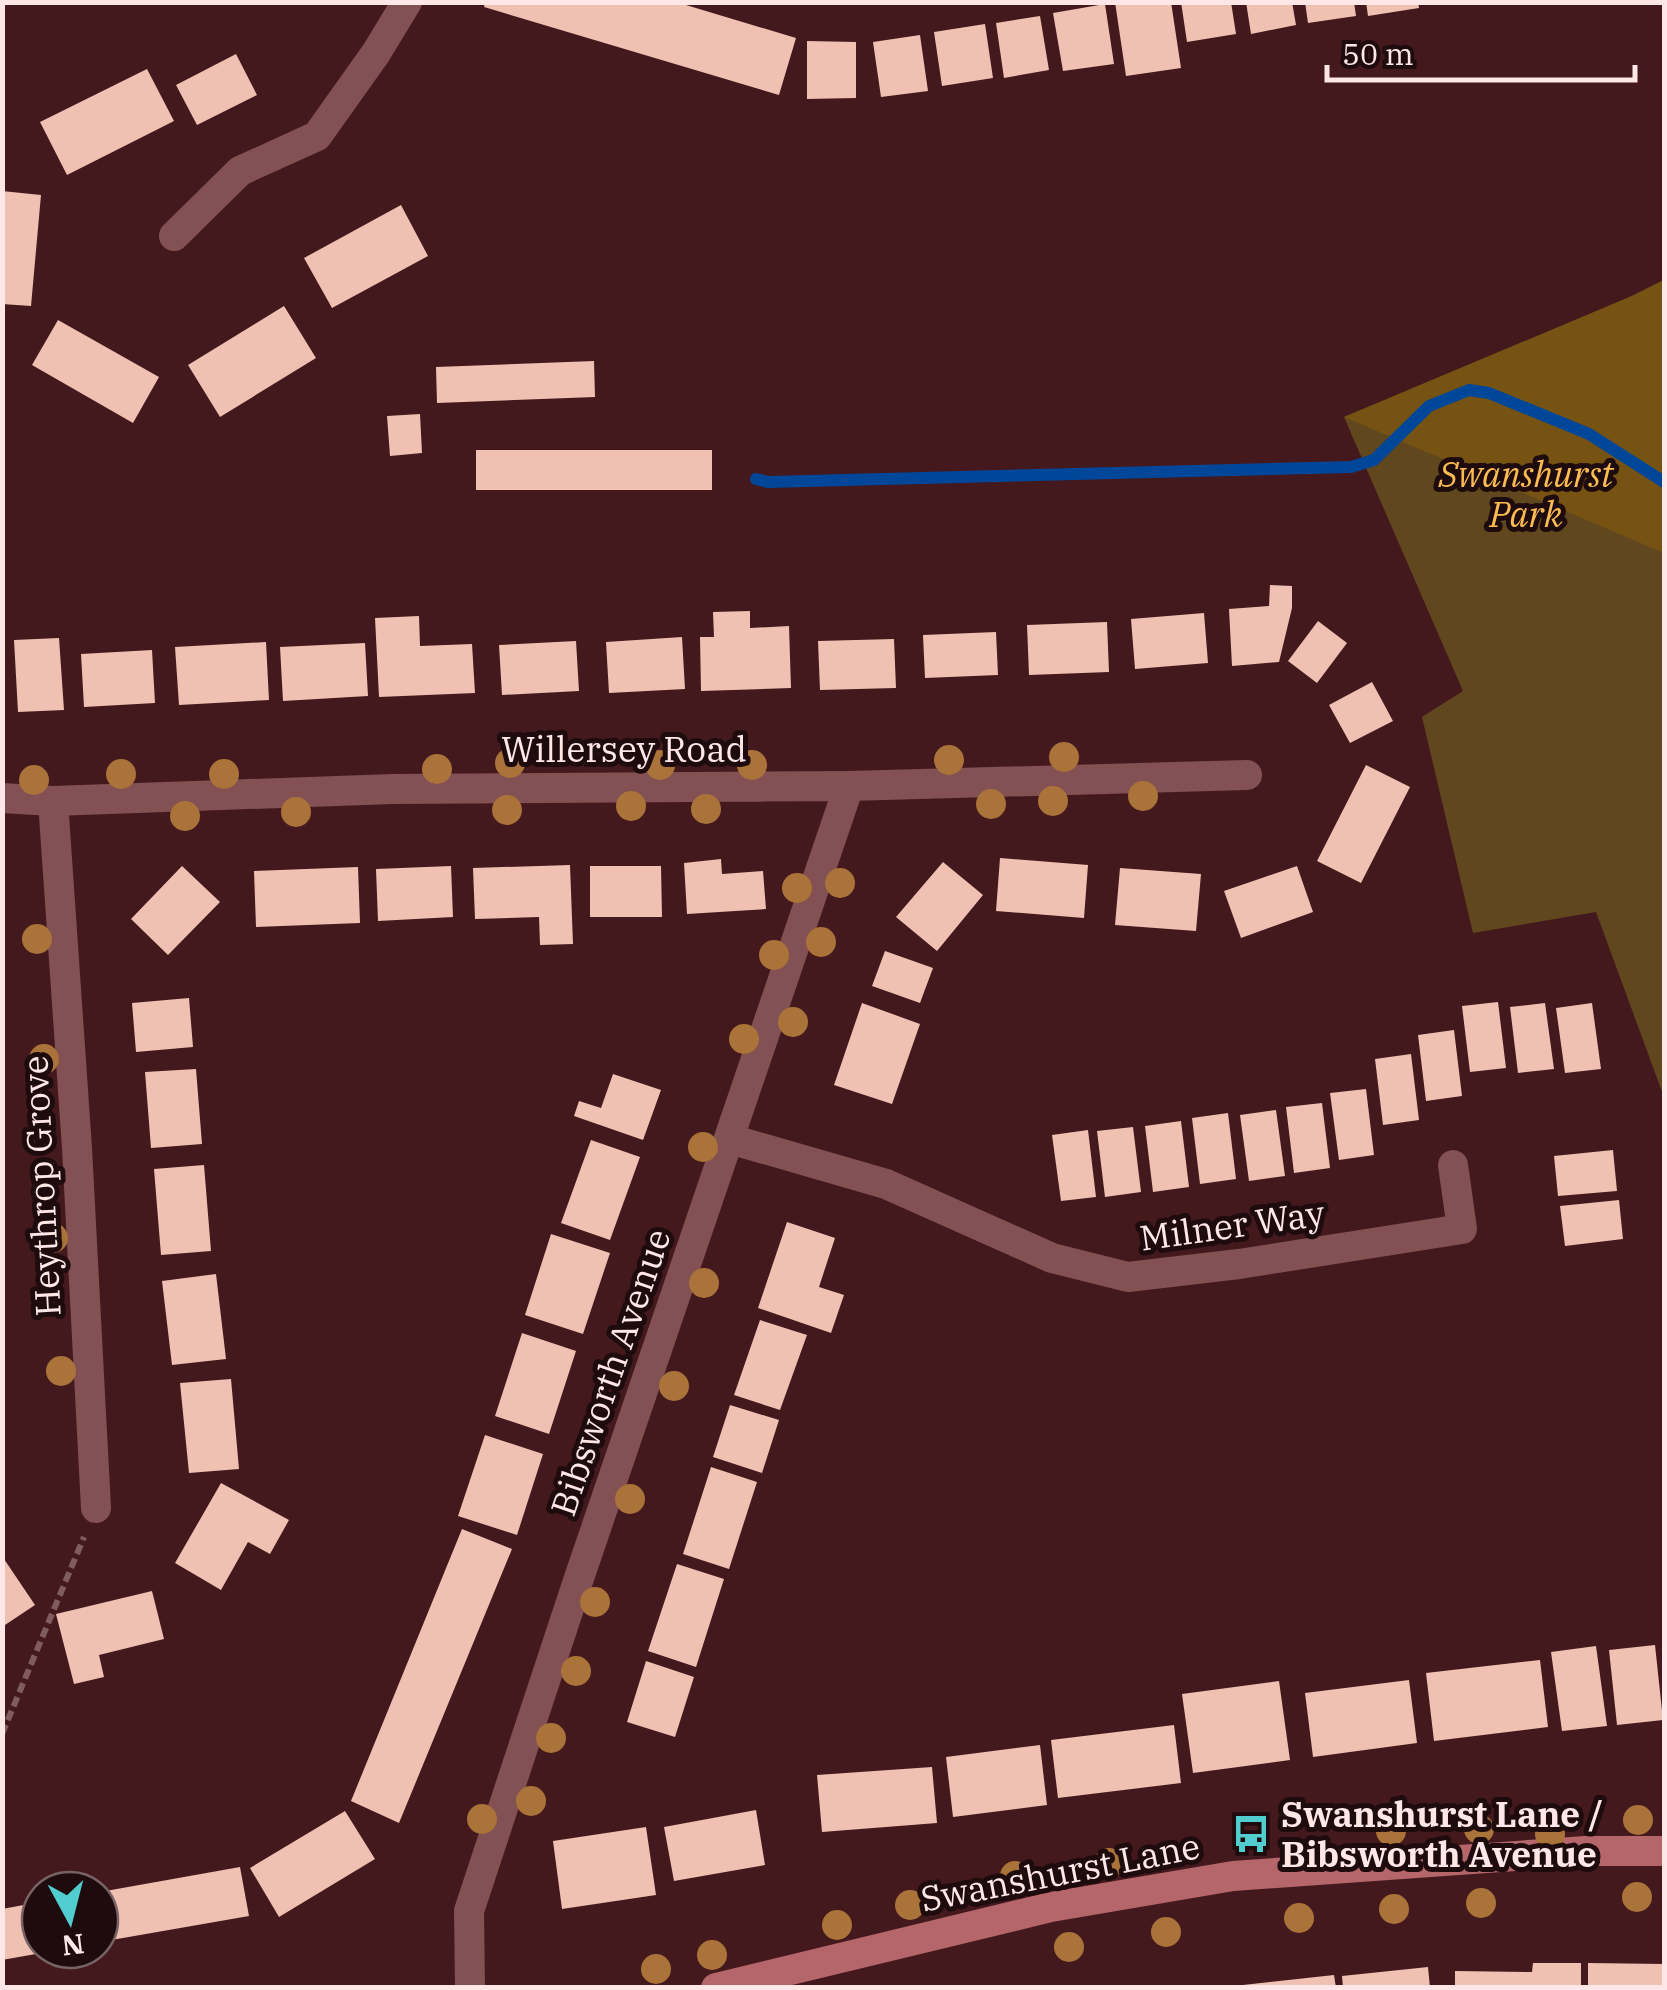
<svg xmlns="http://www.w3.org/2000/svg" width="1667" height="1990" font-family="'IBM Plex Serif',serif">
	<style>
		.green { fill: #61471e }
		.forest { fill: #765313 }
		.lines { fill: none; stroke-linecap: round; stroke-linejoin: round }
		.stream { stroke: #004799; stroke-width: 12 }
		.building { fill: #f0c0b2 }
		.path { stroke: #805c5e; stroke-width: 6; stroke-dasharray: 10 5; stroke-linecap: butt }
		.street { stroke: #835153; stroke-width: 30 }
		.secondary { stroke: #b4666a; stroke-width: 30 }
		.tree { fill: #aa7339 }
		.labels { text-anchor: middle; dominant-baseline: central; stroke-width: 10; stroke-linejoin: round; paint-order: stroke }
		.park-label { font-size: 35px; font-style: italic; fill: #fdbc50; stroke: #1e0b0d }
		.street-label { font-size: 35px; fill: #ffe7e7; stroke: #1e0b0d }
		.poi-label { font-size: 35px; font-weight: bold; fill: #ffe7e7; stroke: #1e0b0d; text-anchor: start }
	</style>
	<rect width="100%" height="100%" fill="#44191d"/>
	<path class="green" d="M 1664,280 L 1664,1097 L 1596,912 L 1473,933 L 1422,717 L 1463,691 L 1344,417 L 1632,296 Z"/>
	<path class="forest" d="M 1664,280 L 1664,553 L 1344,417 L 1632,296 Z"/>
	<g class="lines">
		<path class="stream" d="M 756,479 L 768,482 L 1351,467 L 1374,460 L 1429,406 L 1469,390 L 1489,393 L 1589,434 L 1664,482"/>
	</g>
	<path class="building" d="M 485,2 L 676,2 L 796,38 L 779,95 L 484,7 Z
		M 1115,2 L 1171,2 L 1181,68 L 1126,76 Z
		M 1181,2 L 1231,2 L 1236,34 L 1187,42 Z
		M 1246,2 L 1292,2 L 1296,25 L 1251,34 Z
		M 1305,2 L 1354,2 L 1356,16 L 1308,23 Z
		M 1366,2 L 1418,2 L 1419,8 L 1368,16 Z
		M 1105,4 L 1114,64 L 1063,71 L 1053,13 Z
		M 1040,16 L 1049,70 L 1004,78 L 996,23 Z
		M 985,24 L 993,78 L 942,86 L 934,32 Z
		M 920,35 L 928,91 L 881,97 L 873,42 Z
		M 807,41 L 856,42 L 856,98 L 807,99 Z
		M 236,54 L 257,95 L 197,125 L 176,85 Z
		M 147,69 L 174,121 L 67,175 L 40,122 Z
		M 2,191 L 41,195 L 31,306 L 2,304 Z
		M 401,205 L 428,256 L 332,308 L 304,258 Z
		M 284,306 L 316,358 L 220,417 L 188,365 Z
		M 58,320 L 159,377 L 133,423 L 32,365 Z
		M 594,361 L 595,397 L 437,403 L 436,367 Z
		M 420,414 L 422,453 L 390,456 L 387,416 Z
		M 476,450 L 712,450 L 712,490 L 476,490 Z
		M 1270,585 L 1292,586 L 1292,608 L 1279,662 L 1232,666 L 1229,609 L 1269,606 Z
		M 750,611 L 750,628 L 789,626 L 791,688 L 701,691 L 700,637 L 714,637 L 713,612 Z
		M 1204,613 L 1208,663 L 1135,669 L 1131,619 Z
		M 419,616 L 420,646 L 472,644 L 475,693 L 379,697 L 375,618 Z
		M 1318,621 L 1347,643 L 1317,683 L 1288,661 Z
		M 1107,622 L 1109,672 L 1029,675 L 1027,625 Z
		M 996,632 L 998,675 L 925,678 L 923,635 Z
		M 682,637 L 685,689 L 609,693 L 606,642 Z
		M 59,638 L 64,710 L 18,712 L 14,640 Z
		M 894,639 L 896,688 L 820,690 L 818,641 Z
		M 576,641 L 579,691 L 502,695 L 499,645 Z
		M 266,642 L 269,700 L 179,705 L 175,647 Z
		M 365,643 L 368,696 L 283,701 L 280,647 Z
		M 152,650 L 155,703 L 84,707 L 81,654 Z
		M 1372,682 L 1393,721 L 1350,743 L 1329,705 Z
		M 1366,765 L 1410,787 L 1361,883 L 1317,861 Z
		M 1000,858 L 1088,865 L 1084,918 L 996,911 Z
		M 721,859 L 722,874 L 763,871 L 766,909 L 687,914 L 684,863 Z
		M 943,862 L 983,895 L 937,951 L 896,917 Z
		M 570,865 L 573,944 L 540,945 L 539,917 L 475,919 L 473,868 Z
		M 182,866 L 220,902 L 168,955 L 131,919 Z
		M 451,866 L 453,917 L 378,921 L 376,869 Z
		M 590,866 L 661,866 L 662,917 L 590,917 Z
		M 1297,866 L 1313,912 L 1241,938 L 1224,891 Z
		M 358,867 L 360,923 L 256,927 L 254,871 Z
		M 1120,868 L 1201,874 L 1196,931 L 1115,925 Z
		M 885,951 L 933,968 L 920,1003 L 872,986 Z
		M 189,998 L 193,1047 L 136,1052 L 132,1003 Z
		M 1498,1002 L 1506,1068 L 1470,1072 L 1462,1006 Z
		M 862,1003 L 920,1024 L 892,1104 L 834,1085 Z
		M 1545,1003 L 1554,1069 L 1518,1073 L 1510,1007 Z
		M 1592,1003 L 1601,1069 L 1565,1073 L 1556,1008 Z
		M 1454,1030 L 1462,1096 L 1426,1101 L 1418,1035 Z
		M 1411,1054 L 1419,1120 L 1383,1125 L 1375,1059 Z
		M 196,1069 L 202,1144 L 151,1148 L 145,1072 Z
		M 613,1074 L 661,1090 L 643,1140 L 574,1116 L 579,1101 L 601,1108 Z
		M 1366,1089 L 1374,1155 L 1339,1160 L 1330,1093 Z
		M 1322,1103 L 1330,1168 L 1294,1173 L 1286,1107 Z
		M 1276,1110 L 1285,1176 L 1249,1181 L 1240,1115 Z
		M 1228,1113 L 1236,1179 L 1200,1184 L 1192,1118 Z
		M 1181,1121 L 1189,1187 L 1153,1192 L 1145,1126 Z
		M 1133,1127 L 1141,1192 L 1105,1197 L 1097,1131 Z
		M 1088,1130 L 1096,1197 L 1061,1201 L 1052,1135 Z
		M 591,1140 L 640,1157 L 610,1240 L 561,1223 Z
		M 1613,1150 L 1617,1191 L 1558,1196 L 1554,1156 Z
		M 204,1165 L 211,1251 L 161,1255 L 154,1169 Z
		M 1619,1200 L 1623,1239 L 1565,1246 L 1560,1206 Z
		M 787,1222 L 835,1238 L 819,1287 L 844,1295 L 831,1333 L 758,1308 Z
		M 551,1234 L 610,1253 L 583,1334 L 525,1315 Z
		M 216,1274 L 226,1359 L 172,1365 L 162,1281 Z
		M 760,1320 L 807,1335 L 780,1410 L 734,1395 Z
		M 522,1333 L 576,1351 L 549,1434 L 495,1416 Z
		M 231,1379 L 239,1469 L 189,1473 L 180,1383 Z
		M 730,1405 L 779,1420 L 762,1473 L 713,1457 Z
		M 485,1435 L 543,1454 L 517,1535 L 458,1516 Z
		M 711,1467 L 757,1482 L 729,1569 L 683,1554 Z
		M 221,1483 L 289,1520 L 270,1554 L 248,1542 L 221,1590 L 175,1563 Z
		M 462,1529 L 512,1549 L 399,1823 L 351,1801 Z
		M 2,1556 L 35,1605 L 2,1627 Z
		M 677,1564 L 724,1579 L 696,1667 L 648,1651 Z
		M 152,1591 L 164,1639 L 99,1655 L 104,1677 L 74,1684 L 56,1614 Z
		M 1655,1645 L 1663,1720 L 1617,1725 L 1609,1650 Z
		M 1596,1646 L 1607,1726 L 1562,1731 L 1551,1652 Z
		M 1540,1660 L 1548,1727 L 1434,1741 L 1426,1673 Z
		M 646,1661 L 694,1677 L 675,1737 L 627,1722 Z
		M 1409,1680 L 1417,1743 L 1313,1757 L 1305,1693 Z
		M 1279,1681 L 1290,1760 L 1193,1773 L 1182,1694 Z
		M 1174,1725 L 1181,1783 L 1058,1798 L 1051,1740 Z
		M 1040,1745 L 1047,1805 L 953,1817 L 946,1757 Z
		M 932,1767 L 937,1823 L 822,1832 L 817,1775 Z
		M 756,1810 L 765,1865 L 674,1881 L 664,1827 Z
		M 345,1811 L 375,1859 L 279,1917 L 250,1868 Z
		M 646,1827 L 656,1895 L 562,1909 L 553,1841 Z
		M 240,1867 L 249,1916 L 100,1942 L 100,1892 Z
		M 40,1902 L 40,1950 L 47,1950 L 47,1952 L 2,1960 L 2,1909 Z
		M 1533,1963 L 1581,1963 L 1581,1988 L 1455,1988 L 1455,1971 L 1532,1972 Z
		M 1588,1963 L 1664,1964 L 1664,1988 L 1588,1988 Z
		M 1428,1967 L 1430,1988 L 1343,1988 L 1342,1976 Z
		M 1334,1975 L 1336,1988 L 1243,1988 L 1243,1985 Z"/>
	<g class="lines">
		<path class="path" d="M 2,1734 L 84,1537"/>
		<path class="street" d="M 174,236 L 240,171 L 317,136 L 376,53 L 407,2
			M 2,798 L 53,801 L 392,789 L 849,786 L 1247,775
			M 53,801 L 77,1148 L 96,1508
			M 730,1139 L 886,1184 L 1052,1258 L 1128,1277 L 1239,1264 L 1462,1229 L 1453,1165
			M 470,1988 L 469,1911 L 578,1581 L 849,786"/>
		<path class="secondary" d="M 716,1988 L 1051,1907 L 1233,1876 L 1586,1851 L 1664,1851"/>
	</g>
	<g class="tree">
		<circle cx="1064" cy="757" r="15"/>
		<circle cx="949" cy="760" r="15"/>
		<circle cx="510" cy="763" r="15"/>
		<circle cx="660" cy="765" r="15"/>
		<circle cx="752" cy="765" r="15"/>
		<circle cx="437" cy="769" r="15"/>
		<circle cx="121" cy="774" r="15"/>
		<circle cx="224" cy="774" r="15"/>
		<circle cx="34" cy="780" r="15"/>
		<circle cx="1143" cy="796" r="15"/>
		<circle cx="1053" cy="801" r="15"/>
		<circle cx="991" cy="804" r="15"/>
		<circle cx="631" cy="806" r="15"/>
		<circle cx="706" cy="809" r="15"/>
		<circle cx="507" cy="810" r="15"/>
		<circle cx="296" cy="812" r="15"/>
		<circle cx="185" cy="816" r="15"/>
		<circle cx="840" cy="883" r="15"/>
		<circle cx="797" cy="888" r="15"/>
		<circle cx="37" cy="939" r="15"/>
		<circle cx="821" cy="942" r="15"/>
		<circle cx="774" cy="955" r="15"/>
		<circle cx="793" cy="1022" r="15"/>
		<circle cx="744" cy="1039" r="15"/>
		<circle cx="44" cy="1059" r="15"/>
		<circle cx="703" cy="1147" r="15"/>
		<circle cx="53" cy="1238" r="15"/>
		<circle cx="704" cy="1283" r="15"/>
		<circle cx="61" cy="1371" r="15"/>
		<circle cx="674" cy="1386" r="15"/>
		<circle cx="630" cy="1499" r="15"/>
		<circle cx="595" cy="1602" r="15"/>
		<circle cx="576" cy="1671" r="15"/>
		<circle cx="551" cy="1738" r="15"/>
		<circle cx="531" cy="1801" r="15"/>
		<circle cx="482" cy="1819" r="15"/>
		<circle cx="1638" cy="1820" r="15"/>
		<circle cx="1479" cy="1829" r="15"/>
		<circle cx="1391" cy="1831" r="15"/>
		<circle cx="1550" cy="1834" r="15"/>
		<circle cx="1109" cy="1863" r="15"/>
		<circle cx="1015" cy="1876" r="15"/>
		<circle cx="1637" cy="1897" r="15"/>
		<circle cx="1481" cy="1903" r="15"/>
		<circle cx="910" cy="1905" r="15"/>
		<circle cx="1394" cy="1909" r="15"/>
		<circle cx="1299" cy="1918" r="15"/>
		<circle cx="837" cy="1925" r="15"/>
		<circle cx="1166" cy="1932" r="15"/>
		<circle cx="1069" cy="1947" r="15"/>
		<circle cx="712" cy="1955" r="15"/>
		<circle cx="656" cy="1969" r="15"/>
	</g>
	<defs>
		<g id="bus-bare" transform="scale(3)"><path d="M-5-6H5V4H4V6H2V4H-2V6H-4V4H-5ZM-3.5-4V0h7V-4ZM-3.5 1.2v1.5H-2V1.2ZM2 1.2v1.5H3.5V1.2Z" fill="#52cdcf" stroke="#1e0b0d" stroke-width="2.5" paint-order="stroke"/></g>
	</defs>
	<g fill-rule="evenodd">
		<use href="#bus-bare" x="1251" y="1834"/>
	</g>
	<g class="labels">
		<g class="park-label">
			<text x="1526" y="474">Swanshurst<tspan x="1526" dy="40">Park</tspan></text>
		</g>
		<g class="street-label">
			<text x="624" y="749">Willersey Road</text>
			<text transform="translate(41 1186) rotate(-93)">Heythrop Grove</text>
			<text transform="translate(1232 1225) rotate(-8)">Milner Way</text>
			<text transform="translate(610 1372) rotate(-71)">Bibsworth Avenue</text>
			<text transform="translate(1060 1872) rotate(-11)">Swanshurst Lane</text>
		</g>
		<g class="poi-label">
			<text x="1281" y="1814">Swanshurst Lane /<tspan x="1281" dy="40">Bibsworth Avenue</tspan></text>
		</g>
	</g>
	<rect width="1667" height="1990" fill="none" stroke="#ffe7e7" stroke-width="10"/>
	<g transform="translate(70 1920) rotate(173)"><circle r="48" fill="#1e0b0d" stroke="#786364" stroke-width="2.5"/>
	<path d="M0-8L18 38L0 25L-18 38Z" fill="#52cdcf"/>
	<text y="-15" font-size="28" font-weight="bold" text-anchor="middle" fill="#ffe7e7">N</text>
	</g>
	<path d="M1327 65v15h308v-15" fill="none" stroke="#ffe7e7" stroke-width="5"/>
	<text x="1342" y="65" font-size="30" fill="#ffe7e7" stroke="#1e0b0d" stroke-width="8" paint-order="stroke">50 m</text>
</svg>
